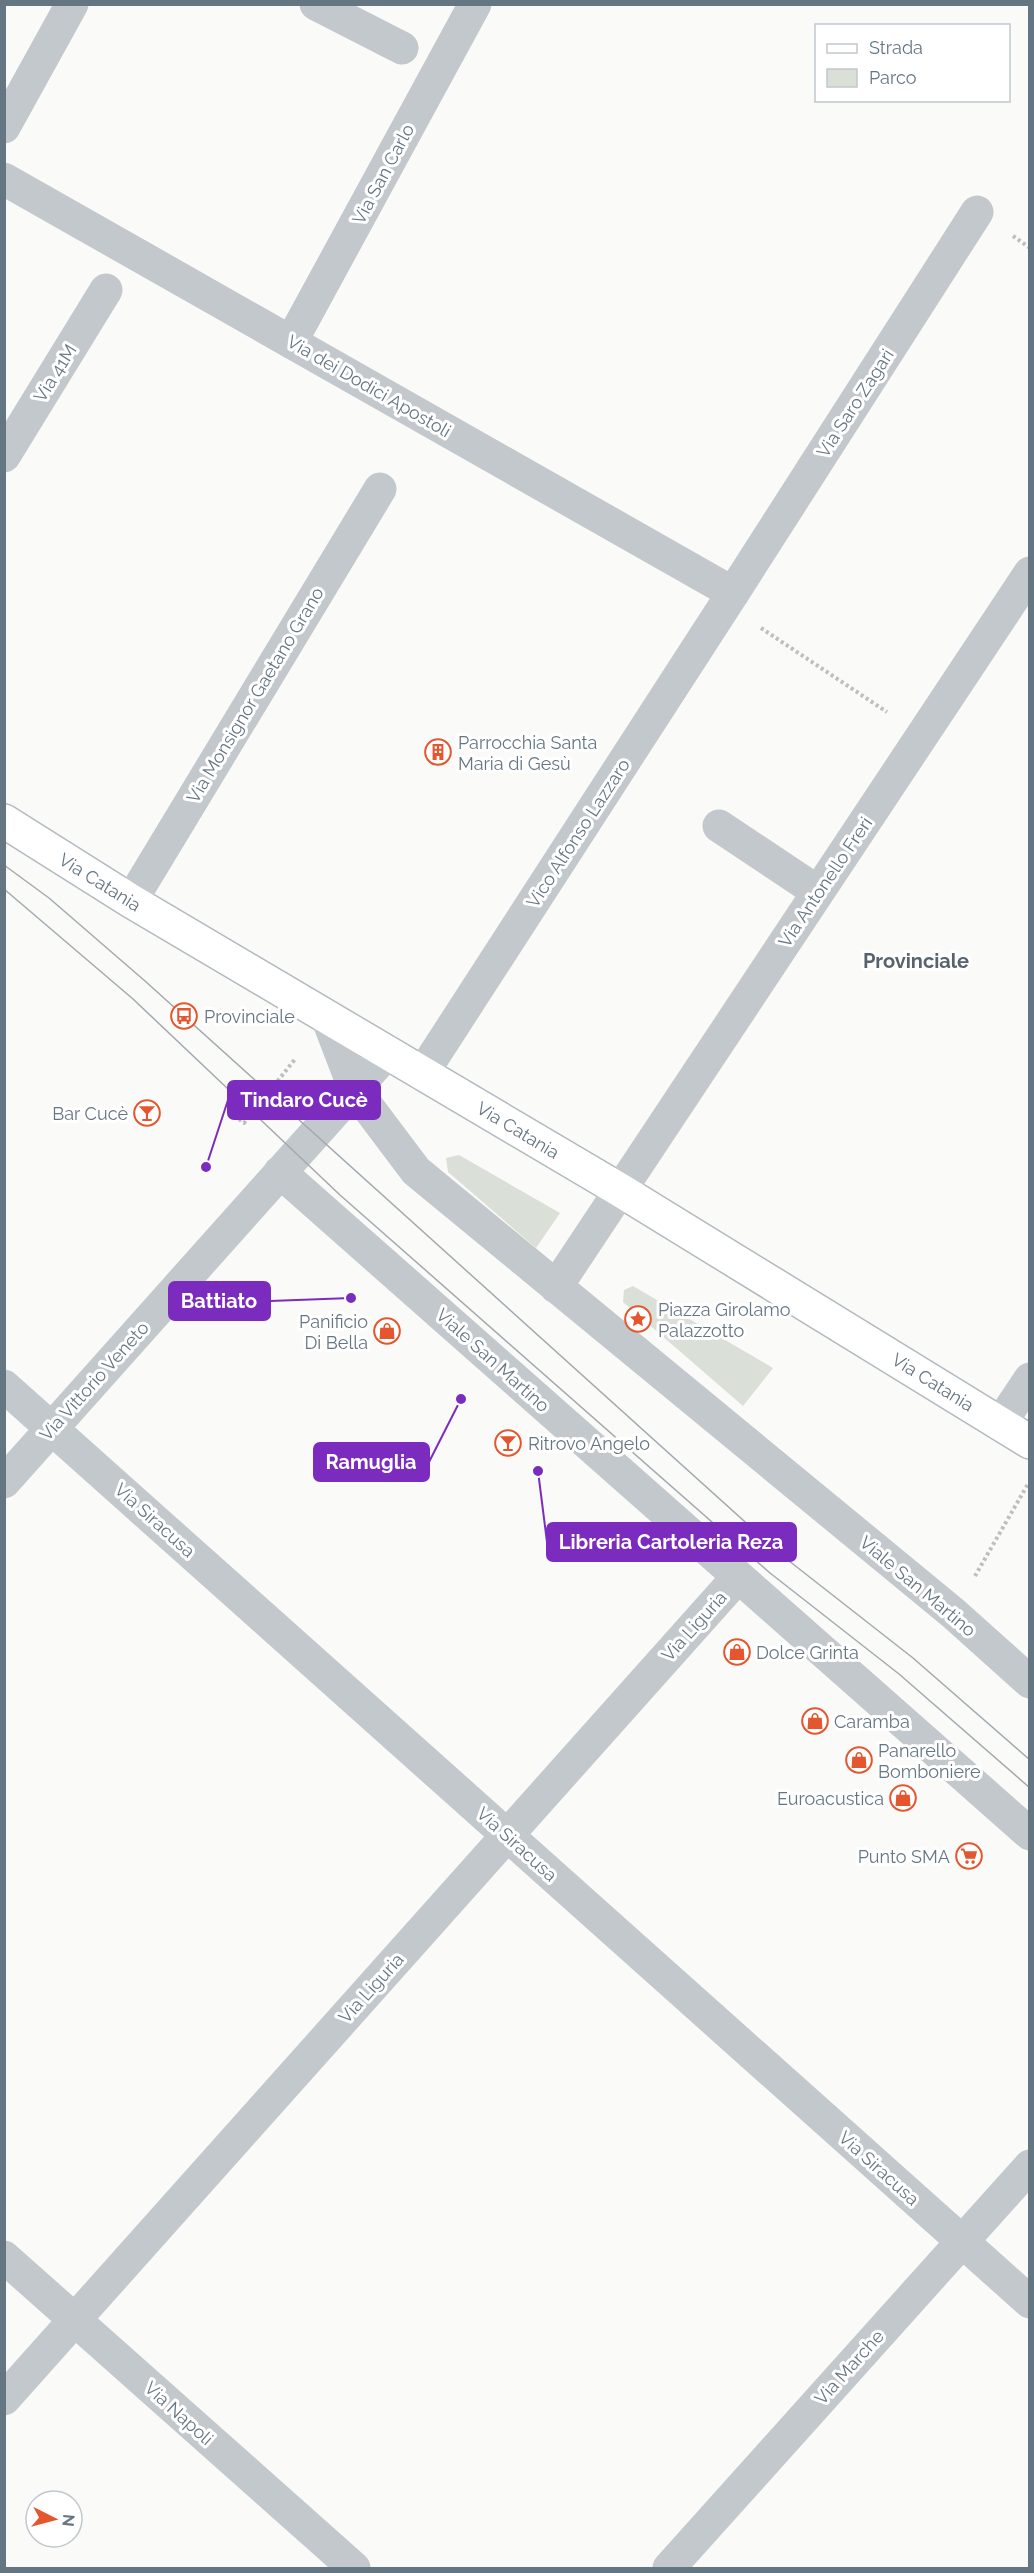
<svg xmlns="http://www.w3.org/2000/svg" width="1034" height="2573" font-family="Raleway,sans-serif">
	<style>
		.green { fill: #dadfd7 }
		.lines { fill: none; stroke-linecap: round; stroke-linejoin: round }
		.secondary-casing { stroke: #b3babf; stroke-width: 36 }
		.path { stroke: #bbbfc2; stroke-width: 4; stroke-dasharray: 3 3; stroke-linecap: butt }
		.pedestrian { stroke: #c3c8cc; stroke-width: 33 }
		.minor { stroke: #c3c8cc; stroke-width: 33 }
		.secondary { stroke: #fff; stroke-width: 33 }
		.tram { stroke: #a2aab0; stroke-width: 1.5 }
		.labels { text-anchor: middle; dominant-baseline: central; stroke-width: 6; stroke-linejoin: round; paint-order: stroke }
		.street-label { font-size: 18px; fill: #657683; stroke: #fff }
		.poi-label { font-size: 18px; fill: #657683; stroke: #fff; text-anchor: start }
		.neighbourhood-label { font-size: 20px; font-weight: bold; fill: #57646e; stroke: #fff }
		.leader { fill: none; stroke: #7b2cbf; stroke-width: 2 }
		.callout-dot { fill: #7b2cbf; stroke: #fff; stroke-width: 2 }
		.callout { fill: #7b2cbf; stroke: #7b2cbf; stroke-width: 2 }
		.callout-label { font-size: 20px; text-anchor: middle; font-weight: bold; fill: #fff }
	</style>
	<rect width="100%" height="100%" fill="#fafaf8"/>
	<path class="green" d="M 459,1155 L 560,1213 L 536,1248 L 448,1172 L 446,1158 Z
		M 633,1286 L 773,1368 L 743,1406 L 623,1302 L 624,1290 Z"/>
	<g class="lines">
		<g class="secondary-casing">
			<path id="secondary" d="M 4,821 L 131,901 L 620,1190 L 1030,1442"/>
		</g>
		<path class="path" d="M 1013,236 L 1030,248
			M 761,628 L 887,712
			M 239,1119 L 244,1123 L 296,1058
			M 975,1576 L 1028,1484"/>
		<path class="pedestrian" d="M 291,342 L 475,4
			M 422,1074 L 733,593"/>
		<path class="minor" d="M 316,4 L 402,48
			M 4,127 L 72,4
			M 4,179 L 733,593 L 977,212
			M 4,456 L 106,290
			M 719,826 L 818,892
			M 131,901 L 380,489
			M 327,1017 L 355,1090 L 416,1171 L 953,1613 L 1030,1682
			M 280,1172 L 1030,1834
			M 556,1287 L 1030,573
			M 4,1386 L 1030,2302
			M 1000,1424 L 1030,1379
			M 4,1482 L 387,1053
			M 4,2257 L 354,2568
			M 4,2399 L 737,1578
			M 669,2568 L 1030,2166"/>
		<use href="#secondary" class="secondary"/>
		<path class="tram" d="M 4,865 L 49,898 L 145,981 L 784,1557 L 913,1658 L 1030,1760
			M 4,889 L 133,999 L 340,1195 L 770,1573 L 899,1674 L 1030,1788"/>
	</g>
	<defs>
		<g id="building-ring" transform="scale(1.35)"><circle r="9.5" fill="#fff" stroke="#e4572e" stroke-width="1.5"/><path d="M-4-6H4V6H1V3H-1V6H-4ZM-2.5-4.3h1.7v1.8h-1.7ZM.8-4.3h1.7v1.8H.8ZM-2.5-1h1.7V.8h-1.7ZM.8-1h1.7V.8H.8Z" fill="#e4572e"/></g>
		<g id="bus-ring" transform="scale(1.35)"><circle r="9.5" fill="#fff" stroke="#e4572e" stroke-width="1.5"/><path d="M-5-6H5V4H4V6H2V4H-2V6H-4V4H-5ZM-3.5-4V0h7V-4ZM-3.5 1.2v1.5H-2V1.2ZM2 1.2v1.5H3.5V1.2Z" fill="#e4572e"/></g>
		<g id="bar-ring" transform="scale(1.35)"><circle r="9.5" fill="#fff" stroke="#e4572e" stroke-width="1.5"/><path d="M-6-5H6L.8 .8V4.5H3.5V6h-7V4.5H-.8V.8Z" fill="#e4572e"/></g>
		<g id="sight-ring" transform="scale(1.35)"><circle r="9.5" fill="#fff" stroke="#e4572e" stroke-width="1.5"/><path d="M0-6L1.8-2.2L6-1.7L2.9 1.2L3.7 5.4L0 3.3L-3.7 5.4L-2.9 1.2L-6-1.7L-1.8-2.2Z" fill="#e4572e"/></g>
		<g id="shop-ring" transform="scale(1.35)"><circle r="9.5" fill="#fff" stroke="#e4572e" stroke-width="1.5"/><path d="M-5-2.5h2.3a2.7 3.5 0 0 1 5.4 0H5L5.5 6h-11ZM-1.5-2.5h3a1.5 2.3 0 0 0-3 0Z" fill="#e4572e"/></g>
		<g id="supermarket-ring" transform="scale(1.35)"><circle r="9.5" fill="#fff" stroke="#e4572e" stroke-width="1.5"/><path d="M-6-5.5h2.5l.6 2H6L4.5 2H-2.5L-4.4-4H-6ZM-1.5 3.2a1.3 1.3 0 1 0 .1 0ZM3 3.2a1.3 1.3 0 1 0 .1 0Z" fill="#e4572e"/></g>
	</defs>
	<g fill-rule="evenodd">
		<use href="#building-ring" x="438" y="752"/>
		<use href="#bus-ring" x="184" y="1016"/>
		<use href="#bar-ring" x="147" y="1113"/>
		<use href="#sight-ring" x="638" y="1319"/>
		<use href="#shop-ring" x="387" y="1331"/>
		<use href="#bar-ring" x="508" y="1443"/>
		<use href="#shop-ring" x="737" y="1652"/>
		<use href="#shop-ring" x="815" y="1721"/>
		<use href="#shop-ring" x="859" y="1760"/>
		<use href="#shop-ring" x="903" y="1798"/>
		<use href="#supermarket-ring" x="969" y="1856"/>
	</g>
	<g class="labels">
		<g class="street-label">
			<text transform="translate(383 174) rotate(-62)">Via San Carlo</text>
			<text transform="translate(55 373) rotate(-58)">Via 41M</text>
			<text transform="translate(369 386) rotate(30)">Via dei Dodici Apostoli</text>
			<text transform="translate(855 403) rotate(-57)">Via Saro Zagari</text>
			<text transform="translate(255 695) rotate(-59)">Via Monsignor Gaetano Grano</text>
			<text transform="translate(578 833) rotate(-57)">Vico Alfonso Lazzaro</text>
			<text transform="translate(100 882) rotate(32)">Via Catania</text>
			<text transform="translate(825 882) rotate(-56)">Via Antonello Freri</text>
			<text transform="translate(518 1130) rotate(31)">Via Catania</text>
			<text transform="translate(493 1360) rotate(42)">Viale San Martino</text>
			<text transform="translate(94 1381) rotate(-48)">Via Vittorio Veneto</text>
			<text transform="translate(933 1382) rotate(32)">Via Catania</text>
			<text transform="translate(155 1520) rotate(42)">Via Siracusa</text>
			<text transform="translate(918 1586) rotate(40)">Viale San Martino</text>
			<text transform="translate(694 1626) rotate(-48)">Via Liguria</text>
			<text transform="translate(517 1844) rotate(42)">Via Siracusa</text>
			<text transform="translate(371 1988) rotate(-48)">Via Liguria</text>
			<text transform="translate(879 2168) rotate(42)">Via Siracusa</text>
			<text transform="translate(849 2367) rotate(-48)">Via Marche</text>
			<text transform="translate(179 2413) rotate(42)">Via Napoli</text>
		</g>
		<g class="poi-label">
			<text x="458" y="742">Parrocchia Santa<tspan x="458" dy="21">Maria di Gesù</tspan></text>
			<text x="204" y="1016">Provinciale</text>
			<text x="128" y="1113" text-anchor="end">Bar Cucè</text>
			<text x="658" y="1309">Piazza Girolamo<tspan x="658" dy="21">Palazzotto</tspan></text>
			<text x="368" y="1321" text-anchor="end">Panificio<tspan x="368" dy="21">Di Bella</tspan></text>
			<text x="528" y="1443">Ritrovo Angelo</text>
			<text x="756" y="1652">Dolce Grinta</text>
			<text x="834" y="1721">Caramba</text>
			<text x="878" y="1750">Panarello<tspan x="878" dy="21">Bomboniere</tspan></text>
			<text x="884" y="1798" text-anchor="end">Euroacustica</text>
			<text x="950" y="1856" text-anchor="end">Punto SMA</text>
		</g>
		<g class="neighbourhood-label">
			<text x="916" y="961">Provinciale</text>
		</g>
	</g>
	<path class="leader" d="M206 1167L228 1100M351 1298L270 1301M461 1399L429 1462M538 1471L547 1542"/>
	<g class="callout-dot">
		<circle cx="206" cy="1167" r="6"/>
		<circle cx="351" cy="1298" r="6"/>
		<circle cx="461" cy="1399" r="6"/>
		<circle cx="538" cy="1471" r="6"/>
	</g>
	<g class="callout">
		<rect x="228" y="1081" width="152" height="38" rx="6"/>
		<rect x="169" y="1282" width="101" height="38" rx="6"/>
		<rect x="314" y="1443" width="115" height="38" rx="6"/>
		<rect x="547" y="1523" width="249" height="38" rx="6"/>
	</g>
	<g class="callout-label">
		<text x="304" y="1107">Tindaro Cucè</text>
		<text x="219" y="1308">Battiato</text>
		<text x="371" y="1469">Ramuglia</text>
		<text x="671" y="1549">Libreria Cartoleria Reza</text>
	</g>
	<rect width="1034" height="2573" fill="none" stroke="#657683" stroke-width="12"/>
	<rect x="815" y="24" width="195" height="78" fill="#ffffff" stroke="#c1c8cd" stroke-width="1.5"/>
	<rect x="827" y="44" width="30" height="9" fill="#ffffff" stroke="#c1c8cd" stroke-width="1.5"/>
	<text x="869" y="54" font-size="18" fill="#657683">Strada</text>
	<rect x="827" y="69" width="30" height="18" fill="#dadfd7" stroke="#c1c8cd" stroke-width="1.5"/>
	<text x="869" y="84" font-size="18" fill="#657683">Parco</text>
	<g transform="translate(54 2519) rotate(96)"><circle r="28" fill="#ffffff" stroke="#c1c8cd" stroke-width="1.5"/>
	<path d="M0-4.5L10 22L0 15L-10 22Z" fill="#e4572e"/>
	<text y="-9" font-size="16" font-weight="bold" text-anchor="middle" fill="#657683">N</text>
	</g>
</svg>
